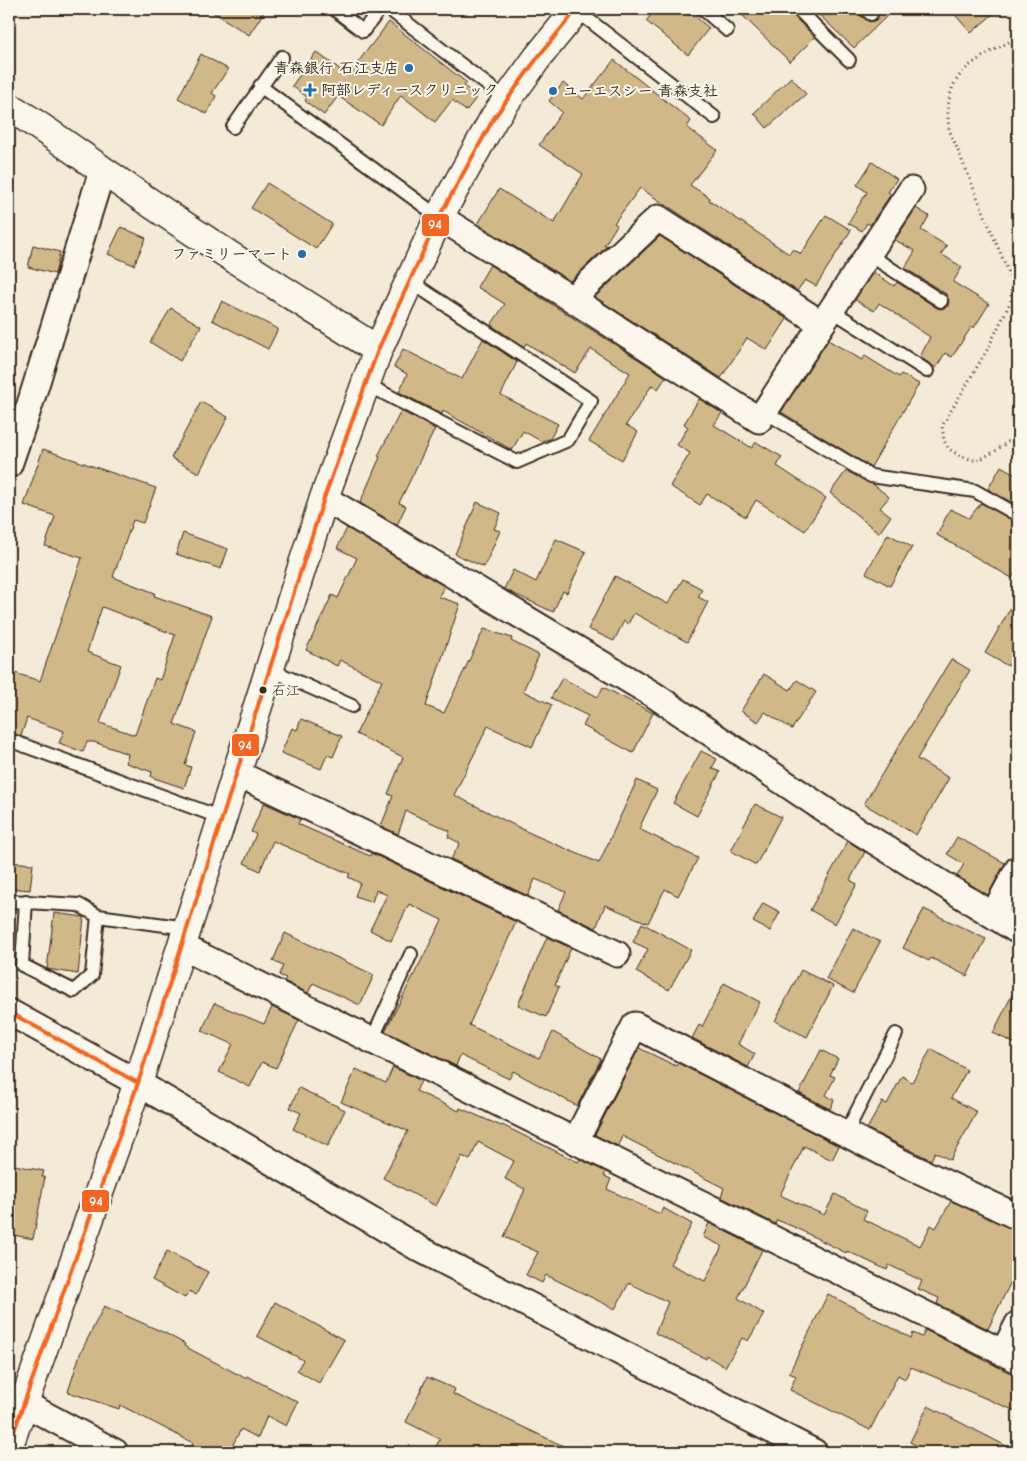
<svg xmlns="http://www.w3.org/2000/svg" width="1027" height="1461" font-family="'Comic Neue','Klee One',sans-serif">
	<style>
		.building { fill: #d1b888; stroke: #3b2a1e; fill-rule: evenodd }
		.lines { fill: none; stroke-linecap: round; stroke-linejoin: round }
		.lane-casing { stroke: #3b2a1e; stroke-width: 16 }
		.street-casing { stroke: #3b2a1e; stroke-width: 29 }
		.secondary-casing { stroke: #3b2a1e; stroke-width: 31 }
		.path { stroke: #3b2a1e; stroke-width: 3; stroke-dasharray: 1 4; stroke-linecap: butt }
		.lane { stroke: #fbf7ec; stroke-width: 12 }
		.street { stroke: #fbf7ec; stroke-width: 25 }
		.secondary { stroke: #fbf7ec; stroke-width: 28 }
		.bus-1-casing { stroke: #fbf7ec; stroke-width: 8 }
		.bus-1 { stroke: #f26522; stroke-width: 4 }
		.poi-dot { fill: #1f6fb2; stroke: #fbf7ec; stroke-width: 2 }
		.bus-dot { fill: #3b2a1e; stroke: #fbf7ec; stroke-width: 2 }
		.labels { text-anchor: middle; dominant-baseline: central; stroke-width: 4; stroke-linejoin: round; paint-order: stroke }
		.bus-label { font-size: 14px; fill: #3b2a1e; stroke: #fbf7ec; text-anchor: start }
		.poi-label { font-size: 15px; font-weight: bold; fill: #3b2a1e; stroke: #fbf7ec; text-anchor: end }
		.line-badge { stroke: #fbf7ec; stroke-width: 2 }
		.badge-label { font-size: 14px; text-anchor: middle; font-weight: bold; fill: #fff }
	</style>
	<rect width="100%" height="100%" fill="#f3ead8"/>
	<filter id="ink" filterUnits="userSpaceOnUse"><feTurbulence type="fractalNoise" baseFrequency=".02" numOctaves="2"/><feDisplacementMap in="SourceGraphic" scale="10" xChannelSelector="R" yChannelSelector="G"/><feConvolveMatrix kernelMatrix="1 2 1 2 8 2 1 2 1" color-interpolation-filters="sRGB"/></filter>
	<g filter="url(#ink)">
		<path class="building" d="M 208,9 L 266,9 L 249,35 Z
			M 656,9 L 686,9 L 709,28 L 688,55 L 646,21 Z
			M 736,9 L 786,9 L 815,37 L 790,62 Z
			M 813,9 L 857,9 L 860,15 L 870,22 L 878,19 L 877,9 L 894,9 L 854,48 Z
			M 950,9 L 999,9 L 971,33 Z
			M 389,22 L 467,83 L 464,86 L 477,97 L 466,111 L 452,100 L 435,122 L 401,95 L 381,125 L 338,96 L 324,115 L 305,101 L 307,97 L 292,86 L 316,52 L 348,75 Z
			M 201,54 L 228,69 L 212,93 L 216,96 L 207,114 L 178,98 Z
			M 614,60 L 691,121 L 687,127 L 717,150 L 690,185 L 710,198 L 709,200 L 789,254 L 793,249 L 801,254 L 826,215 L 851,230 L 816,286 L 805,280 L 797,291 L 640,188 L 614,223 L 617,225 L 604,246 L 608,245 L 570,281 L 478,224 L 499,189 L 554,223 L 583,174 L 539,145 L 562,112 L 549,101 L 563,83 L 583,99 Z
			M 791,77 L 806,94 L 767,128 L 754,113 Z
			M 872,162 L 897,179 L 888,192 L 891,194 L 870,225 L 867,223 L 862,231 L 848,223 L 867,192 L 857,185 Z
			M 267,183 L 332,224 L 316,249 L 251,208 Z
			M 916,208 L 929,216 L 921,230 L 947,246 L 941,254 L 962,267 L 953,282 L 989,304 L 974,328 L 972,326 L 952,357 L 945,353 L 936,368 L 920,357 L 930,337 L 879,303 L 874,311 L 855,300 L 873,272 L 894,286 L 897,282 L 937,308 L 941,309 L 948,306 L 949,301 L 946,294 L 905,268 L 915,251 L 895,240 Z
			M 121,227 L 146,238 L 134,265 L 108,254 Z
			M 660,236 L 787,319 L 767,350 L 747,338 L 721,378 L 595,297 Z
			M 33,245 L 60,252 L 55,274 L 28,267 Z
			M 490,265 L 666,377 L 658,389 L 652,385 L 626,425 L 638,432 L 622,460 L 589,441 L 630,373 L 591,349 L 575,373 L 526,343 L 524,347 L 491,325 L 505,304 L 477,287 Z
			M 222,301 L 278,329 L 268,349 L 212,320 Z
			M 171,308 L 201,326 L 180,361 L 150,342 Z
			M 483,339 L 517,362 L 501,395 L 558,424 L 550,439 L 541,441 L 523,431 L 512,450 L 443,411 L 442,414 L 399,392 L 407,374 L 394,367 L 403,349 L 462,379 Z
			M 828,340 L 862,360 L 865,356 L 899,377 L 901,374 L 919,384 L 871,467 L 781,412 Z
			M 699,399 L 722,413 L 714,425 L 752,448 L 756,442 L 782,457 L 777,466 L 826,498 L 805,531 L 756,500 L 746,517 L 707,494 L 700,505 L 670,486 L 690,453 L 677,445 L 688,427 L 684,424 Z
			M 201,402 L 228,417 L 199,473 L 171,458 Z
			M 401,411 L 435,429 L 399,503 L 406,506 L 397,525 L 360,503 L 380,457 L 378,456 Z
			M 43,449 L 156,488 L 143,523 L 133,520 L 113,577 L 155,593 L 154,596 L 212,616 L 174,724 L 196,732 L 185,765 L 191,767 L 184,788 L 151,777 L 152,772 L 126,763 L 128,754 L 94,742 L 87,742 L 83,752 L 59,743 L 64,731 L 27,718 L 21,736 L 9,732 L 9,671 L 40,681 L 82,558 L 45,546 L 55,516 L 24,505 ZM 102,607 L 175,635 L 160,680 L 155,678 L 135,735 L 100,723 L 121,665 L 87,652 Z
			M 1001,466 L 1018,476 L 1018,506 L 988,489 Z
			M 846,471 L 873,484 L 889,497 L 880,508 L 891,516 L 879,533 L 830,493 Z
			M 477,502 L 501,513 L 494,529 L 500,531 L 484,567 L 455,554 Z
			M 981,503 L 1018,523 L 1018,567 L 1012,578 L 937,535 L 950,509 L 969,518 Z
			M 347,528 L 444,586 L 439,597 L 460,604 L 426,706 L 444,713 L 484,629 L 512,638 L 511,641 L 539,655 L 523,691 L 552,705 L 532,747 L 488,726 L 454,795 L 532,834 L 599,863 L 637,780 L 657,790 L 639,829 L 698,858 L 678,896 L 665,889 L 648,923 L 605,905 L 596,928 L 558,910 L 566,892 L 535,879 L 528,896 L 451,859 L 460,843 L 448,837 L 450,831 L 406,811 L 398,834 L 381,826 L 393,796 L 388,794 L 403,757 L 356,734 L 382,681 L 340,660 L 337,666 L 306,650 L 332,595 L 338,598 L 357,558 L 337,548 Z
			M 183,533 L 228,549 L 221,569 L 176,554 Z
			M 888,534 L 912,547 L 890,586 L 866,573 Z
			M 556,539 L 586,552 L 567,593 L 563,591 L 553,612 L 504,589 L 513,570 L 536,582 Z
			M 615,576 L 668,604 L 683,579 L 702,589 L 698,597 L 708,602 L 687,642 L 634,613 L 628,624 L 624,621 L 614,641 L 588,629 Z
			M 1018,595 L 1018,669 L 1010,663 L 1008,666 L 985,653 Z
			M 951,659 L 970,670 L 917,759 L 949,778 L 916,835 L 864,804 Z
			M 764,674 L 790,690 L 797,680 L 816,692 L 792,729 L 765,712 L 758,722 L 741,711 Z
			M 562,678 L 598,697 L 603,687 L 653,713 L 633,753 L 583,726 L 588,716 L 551,698 Z
			M 301,719 L 342,736 L 333,757 L 327,755 L 321,769 L 281,753 L 292,728 L 297,730 Z
			M 701,751 L 717,759 L 712,768 L 720,772 L 697,816 L 673,803 Z
			M 264,803 L 300,819 L 298,824 L 370,856 L 371,853 L 516,922 L 469,1025 L 539,1058 L 553,1032 L 601,1059 L 577,1106 L 513,1071 L 509,1079 L 460,1055 L 456,1066 L 385,1031 L 442,920 L 409,904 L 391,941 L 370,930 L 387,895 L 376,890 L 372,902 L 355,896 L 360,883 L 348,877 L 350,874 L 273,841 L 260,871 L 244,863 L 256,834 L 251,832 Z
			M 755,804 L 781,817 L 756,865 L 731,851 Z
			M 957,837 L 1005,863 L 988,895 L 957,876 L 964,864 L 947,854 Z
			M 848,841 L 865,852 L 850,880 L 857,884 L 835,924 L 810,910 Z
			M 9,862 L 33,864 L 30,890 L 9,888 Z
			M 763,903 L 780,912 L 770,931 L 753,922 Z
			M 924,909 L 986,939 L 967,976 L 931,958 L 929,961 L 903,948 Z
			M 54,913 L 84,917 L 78,974 L 47,969 Z
			M 642,923 L 691,950 L 669,990 L 636,972 L 648,949 L 633,942 Z
			M 853,928 L 880,942 L 853,993 L 826,979 Z
			M 285,933 L 374,975 L 360,1005 L 313,983 L 308,993 L 284,981 L 286,978 L 279,975 L 283,966 L 273,961 Z
			M 547,937 L 571,948 L 555,985 L 559,987 L 546,1017 L 518,1005 Z
			M 801,970 L 833,986 L 807,1037 L 775,1021 Z
			M 724,983 L 760,1002 L 738,1044 L 755,1054 L 748,1067 L 692,1038 L 699,1025 L 702,1027 Z
			M 1018,983 L 1018,1045 L 993,1033 Z
			M 214,1003 L 264,1024 L 272,1007 L 299,1020 L 276,1068 L 262,1062 L 250,1087 L 219,1072 L 233,1044 L 202,1031 Z
			M 639,1048 L 676,1066 L 678,1063 L 839,1146 L 832,1160 L 804,1146 L 780,1195 L 824,1215 L 835,1194 L 867,1211 L 863,1219 L 920,1246 L 931,1225 L 936,1228 L 951,1201 L 1018,1231 L 1018,1267 L 988,1329 L 937,1304 L 939,1298 L 918,1289 L 922,1281 L 889,1265 L 887,1270 L 847,1251 L 846,1253 L 794,1227 L 777,1220 L 775,1224 L 721,1197 L 724,1188 L 622,1136 L 618,1146 L 595,1135 Z
			M 931,1049 L 967,1070 L 951,1098 L 977,1112 L 950,1160 L 935,1152 L 931,1160 L 867,1129 L 882,1102 L 887,1104 L 902,1076 L 912,1082 Z
			M 821,1050 L 838,1059 L 830,1075 L 835,1077 L 826,1095 L 834,1100 L 830,1109 L 799,1093 Z
			M 393,1067 L 421,1081 L 416,1091 L 459,1111 L 460,1108 L 501,1126 L 502,1125 L 578,1162 L 580,1159 L 606,1172 L 604,1176 L 611,1179 L 607,1189 L 660,1214 L 663,1208 L 692,1224 L 670,1264 L 705,1281 L 722,1246 L 703,1237 L 709,1223 L 762,1250 L 738,1298 L 764,1314 L 748,1341 L 742,1338 L 725,1367 L 707,1356 L 706,1359 L 655,1333 L 668,1302 L 629,1283 L 615,1309 L 546,1275 L 542,1283 L 526,1275 L 538,1252 L 504,1237 L 525,1189 L 505,1179 L 514,1161 L 478,1142 L 470,1160 L 462,1156 L 436,1206 L 383,1178 L 408,1131 L 341,1102 L 356,1069 L 386,1083 Z
			M 299,1088 L 345,1110 L 328,1146 L 293,1129 L 301,1113 L 290,1108 Z
			M 9,1164 L 44,1171 L 42,1177 L 45,1177 L 33,1239 L 9,1234 Z
			M 167,1251 L 208,1272 L 196,1295 L 189,1291 L 185,1298 L 152,1280 Z
			M 828,1294 L 911,1338 L 913,1333 L 922,1337 L 925,1330 L 1018,1377 L 1018,1412 L 911,1367 L 905,1379 L 898,1375 L 870,1430 L 790,1390 L 796,1376 L 789,1373 Z
			M 275,1302 L 344,1340 L 319,1383 L 297,1370 L 303,1360 L 257,1336 Z
			M 104,1306 L 165,1333 L 185,1344 L 184,1346 L 245,1378 L 247,1376 L 298,1402 L 286,1426 L 267,1416 L 258,1438 L 241,1429 L 229,1452 L 189,1452 L 193,1443 L 120,1405 L 119,1409 L 68,1392 L 80,1354 Z
			M 427,1377 L 455,1389 L 453,1394 L 576,1452 L 433,1452 L 440,1439 L 406,1422 Z
			M 928,1406 L 1018,1452 L 914,1452 L 917,1446 L 910,1442 Z"/>
		<g class="lines">
			<g class="lane-casing">
				<path id="lane" d="M 334,9 L 363,31 L 380,9
					M 389,9 L 507,100
					M 703,9 L 727,30
					M 798,9 L 849,60
					M 865,9 L 871,14
					M 576,10 L 714,117
					M 260,86 L 439,217
					M 233,127 L 282,57
					M 868,254 L 941,301
					M 831,310 L 927,371
					M 366,384 L 517,462 L 568,440 L 591,401 L 408,280
					M 765,412 L 871,476 L 975,491 L 1018,515
					M 269,669 L 352,706
					M 9,740 L 222,818
					M 9,901 L 79,905 L 98,916 L 187,928
					M 26,901 L 22,965 L 74,991 L 92,975 L 98,916
					M 372,1040 L 411,954
					M 846,1133 L 896,1034"/>
			</g>
			<g class="street-casing">
				<path id="street" d="M 439,217 L 572,299 L 759,420 L 822,324 L 658,218 L 572,299
					M 822,324 L 911,190
					M 9,465 L 30,404 L 102,171
					M 324,498 L 654,695 L 831,814 L 1018,931
					M 236,773 L 617,954
					M 993,915 L 1018,869
					M 181,946 L 1018,1360
					M 9,1012 L 138,1083 L 418,1248 L 814,1452
					M 576,1140 L 635,1025 L 901,1162 L 1018,1217
					M 1003,1353 L 1018,1324
					M 23,1403 L 115,1452"/>
			</g>
			<g class="secondary-casing">
				<path id="secondary" d="M 9,107 C 54,134 96,167 140,196 C 218,249 298,300 378,350
					M 9,1445 L 138,1083 L 324,498 L 378,350 L 439,217 L 494,118 L 538,57 L 577,9"/>
			</g>
			<path class="path" d="M 1018,37 C 974,62 942,70 949,129 L 1012,281 L 1011,301 L 987,350 L 942,426 L 944,441 L 949,449 L 960,456 L 977,461 L 997,450 L 1018,434"/>
			<use href="#lane" class="lane"/>
			<use href="#street" class="street"/>
			<use href="#secondary" class="secondary"/>
			<g class="bus-1-casing">
				<path id="bus-1" d="M 9,1012 L 138,1083
					M 9,1445 L 138,1083 L 324,498 L 378,350 L 439,217 L 494,118 L 538,57 L 577,9"/>
			</g>
			<use href="#bus-1" class="bus-1"/>
		</g>
	</g>
	<g class="poi-dot">
		<circle cx="409" cy="68" r="5"/>
		<path d="M307.5 82.5h5v5h5v5h-5v5h-5v-5h-5v-5h5z"/>
		<circle cx="553" cy="91" r="5"/>
		<circle cx="302" cy="254" r="5"/>
	</g>
	<circle class="bus-dot" cx="263" cy="690" r="4.5"/>
	<g class="labels">
		<g class="bus-label">
			<text x="272" y="690">石江</text>
		</g>
		<g class="poi-label">
			<text x="399" y="68">青森銀行 石江支店</text>
			<text x="321" y="90" text-anchor="start">阿部レディースクリニック</text>
			<text x="563" y="91" text-anchor="start">ユーエスシー 青森支社</text>
			<text x="292" y="254">ファミリーマート</text>
		</g>
	</g>
	<g class="line-badge">
		<rect x="421" y="213" width="29" height="24" rx="5" fill="#f26522"/>
		<rect x="231" y="733" width="29" height="24" rx="5" fill="#f26522"/>
		<rect x="81" y="1189" width="29" height="24" rx="5" fill="#f26522"/>
	</g>
	<g class="badge-label">
		<text x="435" y="229">94</text>
		<text x="245" y="750">94</text>
		<text x="96" y="1206">94</text>
	</g>
	<rect width="1027" height="1461" fill="none" stroke="#fbf7ec" stroke-width="30"/>
	<rect x="15" y="15" width="997" height="1431" fill="none" stroke="#3b2a1e" stroke-width="2" filter="url(#ink)"/>
</svg>
